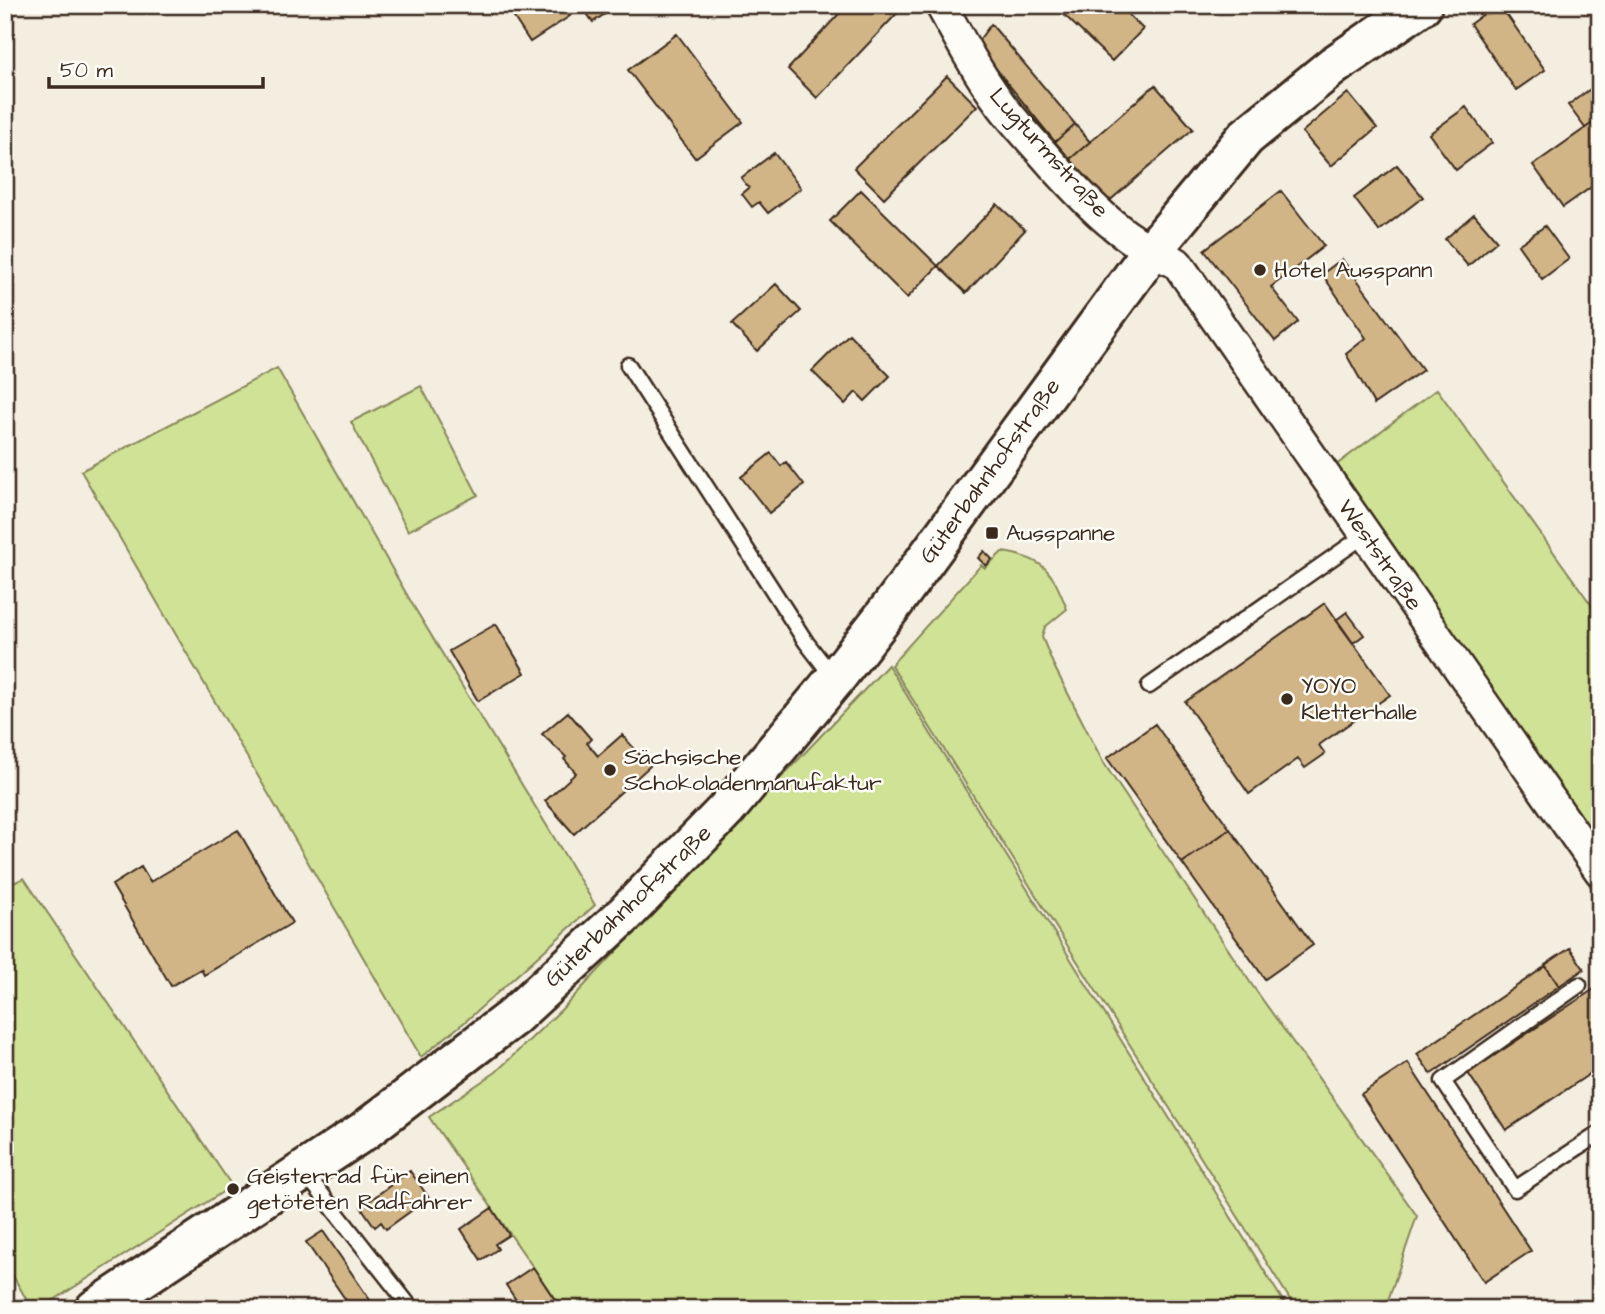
<svg xmlns="http://www.w3.org/2000/svg" width="1605" height="1314" font-family="'Architects Daughter',sans-serif">
	<style>
		.green { fill: #d0e296; stroke: #86865a; stroke-width: 2 }
		.building { fill: #d2b587; stroke: #3b2a1e; stroke-width: 2 }
		.lines { fill: none; stroke-linecap: round; stroke-linejoin: round }
		.lane-casing { stroke: #3b2a1e; stroke-width: 19 }
		.street-casing { stroke: #3b2a1e; stroke-width: 35 }
		.secondary-casing { stroke: #3b2a1e; stroke-width: 44 }
		.lane { stroke: #fdfcf7; stroke-width: 14 }
		.street { stroke: #fdfcf7; stroke-width: 30 }
		.secondary { stroke: #fdfcf7; stroke-width: 38 }
		.poi-dot { fill: #3b2a1e; stroke: #fdfcf7; stroke-width: 2.5 }
		.labels { text-anchor: middle; dominant-baseline: central; stroke-width: 5; stroke-linejoin: round; paint-order: stroke }
		.street-label { font-size: 23px; fill: #3b2a1e; stroke: #fdfcf7 }
		.poi-label { font-size: 23px; fill: #3b2a1e; stroke: #fdfcf7; text-anchor: start }
	</style>
	<rect width="100%" height="100%" fill="#f4eee1"/>
	<filter id="ink" filterUnits="userSpaceOnUse"><feTurbulence type="fractalNoise" baseFrequency=".0143" numOctaves="2"/><feDisplacementMap in="SourceGraphic" scale="14" xChannelSelector="R" yChannelSelector="G"/><feConvolveMatrix kernelMatrix="1 2 1 2 8 2 1 2 1" color-interpolation-filters="sRGB"/></filter>
	<g filter="url(#ink)">
		<path class="green" d="M 277,368 L 414,607 L 595,905 L 466,1021 L 421,1057 L 81,471 Z
			M 421,386 L 478,495 L 408,531 L 351,422 Z
			M 1437,389 L 1600,617 L 1600,901 L 1323,475 Z
			M 1002,552 C 1045,558 1052,571 1067,609 L 1045,627 L 1042,637 L 1053,664 L 1103,762 L 1252,985 L 1417,1216 L 1385,1309 L 1296,1309 L 891,665 L 981,565 L 985,568 Z
			M 888,665 L 1288,1309 L 562,1309 L 429,1117 L 496,1072 L 563,1008 Z
			M 24,878 L 232,1186 L 40,1309 L 32,1309 L 5,1262 L 5,887 Z"/>
		<path class="building" d="M 510,5 L 563,5 L 570,16 L 530,42 L 507,7 Z
			M 581,5 L 614,5 L 615,7 L 593,22 Z
			M 847,5 L 905,5 L 817,98 L 788,69 Z
			M 1054,5 L 1119,5 L 1143,29 L 1112,61 Z
			M 1496,5 L 1500,5 L 1545,70 L 1516,90 L 1470,24 Z
			M 991,24 L 1075,124 L 1055,142 L 976,44 Z
			M 677,34 L 743,122 L 695,158 L 628,70 Z
			M 947,76 L 977,106 L 884,198 L 854,168 Z
			M 1155,85 L 1193,129 L 1107,203 L 1070,159 Z
			M 1593,87 L 1600,96 L 1600,118 L 1585,128 L 1568,105 Z
			M 1348,93 L 1377,128 L 1331,166 L 1302,132 Z
			M 1466,107 L 1492,143 L 1456,170 L 1429,134 Z
			M 1594,122 L 1600,131 L 1600,181 L 1563,207 L 1533,165 Z
			M 1075,124 L 1090,142 L 1070,159 L 1055,142 Z
			M 774,153 L 801,188 L 768,213 L 759,202 L 752,207 L 742,194 L 749,188 L 741,178 Z
			M 1397,165 L 1423,197 L 1379,231 L 1354,198 Z
			M 861,190 L 938,266 L 907,298 L 830,221 Z
			M 1281,191 L 1324,246 L 1271,287 L 1298,322 L 1275,341 L 1204,250 Z
			M 997,204 L 1025,230 L 966,293 L 938,266 Z
			M 1474,214 L 1497,241 L 1468,266 L 1445,239 Z
			M 1545,226 L 1569,259 L 1542,279 L 1518,245 Z
			M 1342,259 L 1423,370 L 1374,404 L 1346,354 L 1366,338 L 1322,274 Z
			M 776,284 L 801,311 L 757,351 L 732,324 Z
			M 849,334 L 890,376 L 865,401 L 856,392 L 845,404 L 812,371 Z
			M 771,453 L 781,466 L 786,462 L 804,485 L 769,513 L 741,477 Z
			M 984,551 L 992,559 L 986,566 L 978,558 Z
			M 1325,603 L 1390,695 L 1319,745 L 1325,754 L 1305,768 L 1298,759 L 1249,794 L 1185,702 Z
			M 1347,612 L 1364,635 L 1353,643 L 1336,620 Z
			M 496,624 L 525,673 L 478,701 L 449,651 Z
			M 568,712 L 591,739 L 587,743 L 598,756 L 622,735 L 650,766 L 574,834 L 545,801 L 576,773 L 564,759 L 566,757 L 542,734 Z
			M 1155,724 L 1230,829 L 1182,863 L 1107,758 Z
			M 1230,829 L 1313,945 L 1265,979 L 1182,863 Z
			M 238,830 L 292,923 L 204,975 L 201,969 L 171,986 L 112,885 L 141,867 L 150,882 Z
			M 1570,948 L 1584,969 L 1559,986 L 1545,965 Z
			M 1546,966 L 1559,986 L 1431,1074 L 1417,1054 Z
			M 1594,989 L 1600,997 L 1600,1067 L 1506,1130 L 1468,1073 Z
			M 1408,1063 L 1531,1251 L 1484,1282 L 1361,1094 Z
			M 410,1171 L 429,1198 L 386,1229 L 381,1222 L 375,1227 L 361,1207 Z
			M 492,1208 L 509,1235 L 495,1244 L 498,1249 L 481,1260 L 461,1229 Z
			M 323,1231 L 376,1309 L 352,1309 L 306,1242 Z
			M 533,1267 L 561,1309 L 522,1309 L 506,1285 Z"/>
		<g class="lines">
			<g class="lane-casing">
				<path id="lane" d="M 628,365 L 806,642 L 833,677
					M 1149,686 L 1365,535
					M 1579,985 L 1443,1081 L 1515,1189 L 1600,1133
					M 305,1173 L 412,1309"/>
			</g>
			<g class="street-casing">
				<path id="street" d="M 941,5 C 959,38 977,72 999,102 C 1015,124 1035,144 1052,164 C 1089,205 1125,243 1177,263 L 1600,871"/>
			</g>
			<g class="secondary-casing">
				<path id="secondary" d="M 95,1309 L 364,1131 L 513,1017 L 624,915 L 726,810 L 835,679 L 891,607 L 1150,253 L 1246,137 L 1333,66 L 1422,5"/>
			</g>
			<use href="#lane" class="lane"/>
			<use href="#street" class="street"/>
			<use href="#secondary" class="secondary"/>
		</g>
	</g>
	<g class="poi-dot">
		<circle cx="1260" cy="270" r="7"/>
		<rect x="985" y="526" width="14" height="14" rx="3.5"/>
		<circle cx="1287" cy="699" r="7"/>
		<circle cx="610" cy="770" r="7"/>
		<circle cx="233" cy="1189" r="7"/>
	</g>
	<g class="labels">
		<g class="street-label">
			<text transform="translate(1049 153) rotate(48)">Lugturmstraße</text>
			<text transform="translate(990 471) rotate(-54)">Güterbahnhofstraße</text>
			<text transform="translate(1380 555) rotate(55)">Weststraße</text>
			<text transform="translate(628 906) rotate(-44)">Güterbahnhofstraße</text>
		</g>
		<g class="poi-label">
			<text x="1274" y="270">Hotel Ausspann</text>
			<text x="1006" y="533">Ausspanne</text>
			<text x="1301" y="686">YOYO<tspan x="1301" dy="26">Kletterhalle</tspan></text>
			<text x="624" y="757">Sächsische<tspan x="624" dy="26">Schokoladenmanufaktur</tspan></text>
			<text x="247" y="1176">Geisterrad für einen<tspan x="247" dy="26">getöteten Radfahrer</tspan></text>
		</g>
	</g>
	<rect width="1605" height="1314" fill="none" stroke="#fdfcf7" stroke-width="28"/>
	<rect x="14" y="14" width="1577" height="1286" fill="none" stroke="#3b2a1e" stroke-width="2.5" filter="url(#ink)"/>
	<path d="M49 77v10h214v-10" fill="none" stroke="#3b2a1e" stroke-width="3.5"/>
	<text x="60" y="77" font-size="21" fill="#3b2a1e" stroke="#fdfcf7" stroke-width="5" paint-order="stroke">50 m</text>
</svg>
